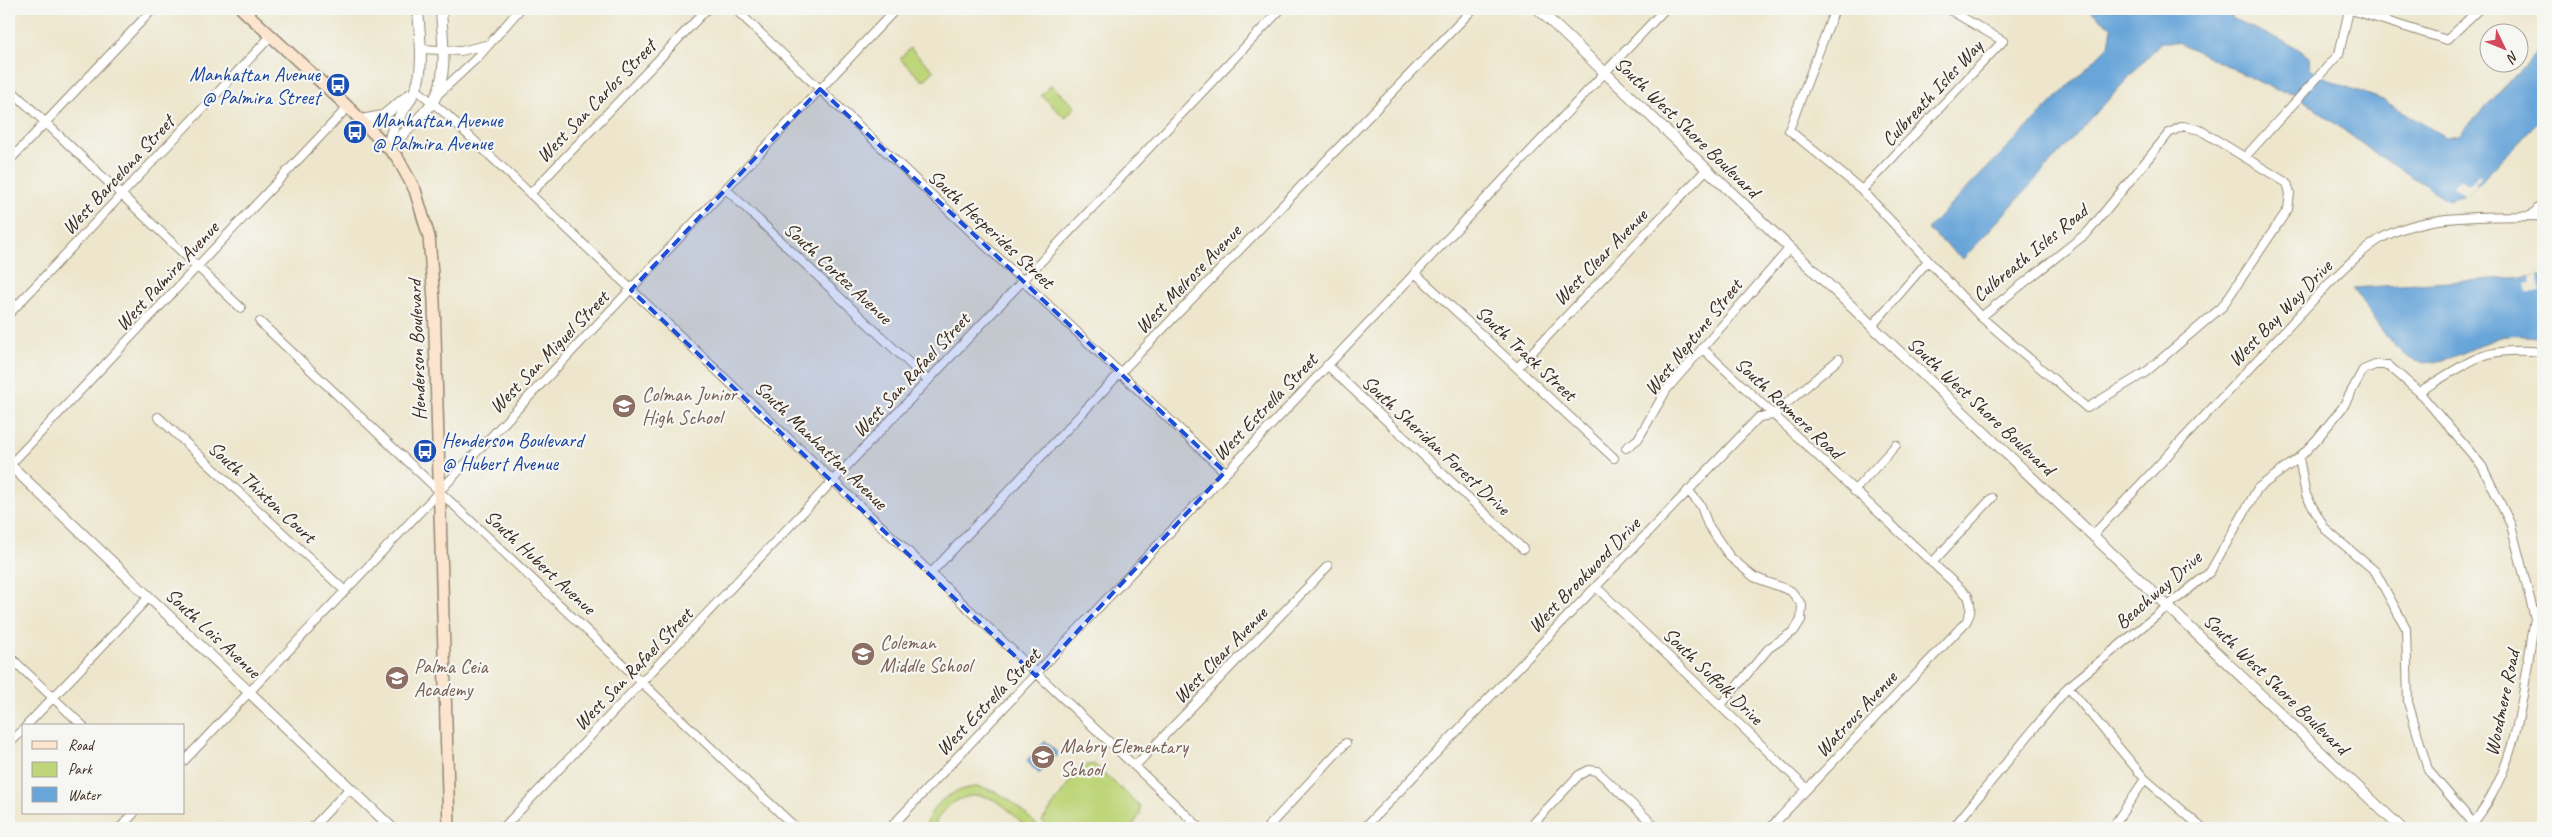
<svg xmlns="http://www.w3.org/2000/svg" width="2552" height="837" font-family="Caveat,sans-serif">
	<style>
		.green { fill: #bed579; stroke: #7c804c }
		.water { fill: #68a5d9; stroke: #52687c }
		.pier { fill: #ede6cc }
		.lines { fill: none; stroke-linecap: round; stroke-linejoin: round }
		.minor-casing { stroke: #948875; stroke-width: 10 }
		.tertiary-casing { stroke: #948875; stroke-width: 12 }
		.secondary-casing { stroke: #948875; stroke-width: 14 }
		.minor { stroke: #fff; stroke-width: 8 }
		.tertiary { stroke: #fff; stroke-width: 10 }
		.secondary { stroke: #fbe5cf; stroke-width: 11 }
		.marked { fill: #1d4ed8; fill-opacity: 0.2; stroke: #1d4ed8; stroke-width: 4; stroke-dasharray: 10 6; stroke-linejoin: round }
		.labels { text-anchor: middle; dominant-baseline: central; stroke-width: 4.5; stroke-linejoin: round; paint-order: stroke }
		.transit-label { font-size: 20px; fill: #164399; stroke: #f6f6f2; text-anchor: start }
		.street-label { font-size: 20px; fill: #3b2a1e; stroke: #f6f6f2 }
		.education-label { font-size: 20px; fill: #785e54; stroke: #f6f6f2; text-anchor: start }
	</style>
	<rect width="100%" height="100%" fill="#f6f6f2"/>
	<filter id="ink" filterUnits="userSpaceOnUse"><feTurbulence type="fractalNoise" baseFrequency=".02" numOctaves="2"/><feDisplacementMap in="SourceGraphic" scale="10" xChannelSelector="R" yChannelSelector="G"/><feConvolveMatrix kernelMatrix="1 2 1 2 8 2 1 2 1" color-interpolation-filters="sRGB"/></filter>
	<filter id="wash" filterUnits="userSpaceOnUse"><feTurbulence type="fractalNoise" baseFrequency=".0096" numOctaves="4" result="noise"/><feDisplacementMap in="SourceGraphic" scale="20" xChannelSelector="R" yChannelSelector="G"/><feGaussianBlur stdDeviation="1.12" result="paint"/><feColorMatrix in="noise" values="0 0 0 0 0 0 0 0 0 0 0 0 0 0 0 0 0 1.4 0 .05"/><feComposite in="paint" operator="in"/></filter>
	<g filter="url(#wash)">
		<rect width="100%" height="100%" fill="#ede6cc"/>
		<path class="green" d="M 910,48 L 934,71 L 923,81 L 900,59 Z
			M 1051,85 L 1075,107 L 1065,118 L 1041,95 Z
			M 1094,764 L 1140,806 L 1140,815 L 1131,828 L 1049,828 L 1042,821 L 1081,766 Z
			M 974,787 C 1003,788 1020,809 1040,828 L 1027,828 C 1017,819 1007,806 994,800 C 971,788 941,803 934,828 L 925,828 C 930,805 950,790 974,787 Z"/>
		<path class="water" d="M 2088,9 L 2230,9 L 2233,19 L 2296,47 L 2309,57 L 2310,68 L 2334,82 L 2383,100 L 2445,137 L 2459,135 L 2543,46 L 2543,116 L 2469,194 L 2448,200 L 2369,149 L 2294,93 L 2276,90 L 2178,42 L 2161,42 L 1963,259 L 1927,229 L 2109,45 L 2112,28 Z
			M 2543,276 L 2543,337 C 2530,337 2514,334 2501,337 C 2477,344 2434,373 2411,359 C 2389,347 2368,309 2353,288 Z
			M 1045,741 L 1059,754 L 1039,774 L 1026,761 Z"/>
		<path class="pier" d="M 2479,174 L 2481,176 L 2475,183 L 2478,185 L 2469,194 L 2465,196 L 2453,186 L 2460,178 L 2469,185 Z
			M 2539,276 L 2540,292 L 2526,292 L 2526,284 L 2532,283 L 2531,277 Z"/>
	</g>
	<g filter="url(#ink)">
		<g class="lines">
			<g class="minor-casing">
				<path id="minor" d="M 735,9 L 1225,472
					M 1835,9 L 1789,130 L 1862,190 L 1981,317 L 2087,408 L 2146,372 L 2222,307 L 2288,209 L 2290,193 L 2287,183 L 2200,130 L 2183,126 L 2169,133 L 2088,232 L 1981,317
					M 2348,9 L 2447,40 L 2479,9
					M 9,10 L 10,9
					M 420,49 L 461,51 L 486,45
					M 9,88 L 241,308
					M 416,89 L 446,114 L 1200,828
					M 436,96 L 478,57 L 520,9
					M 2245,157 L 2339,54 L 2349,10
					M 9,161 L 153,9
					M 726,189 L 928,381
					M 1862,190 L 2003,41 L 1948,9
					M 530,194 L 707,9
					M 2531,216 L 2543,203
					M 1415,273 L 1614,458
					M 9,314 L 271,36
					M 260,322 L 796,828
					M 1871,327 L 1927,262
					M 1702,348 L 1968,596 C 1972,607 1971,612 1966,622 L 1770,828
					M 1327,365 L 1523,549
					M 1517,368 L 1707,169
					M 2419,392 C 2437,381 2455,369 2473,360 C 2494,349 2521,350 2543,352
					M 158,417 L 345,591
					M 1626,448 L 1638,439 L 1667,389 L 1789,249
					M 2299,458 L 2306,495 L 2325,529 L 2375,571 L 2406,628 L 2408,702 L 2428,770 L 2473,823
					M 9,466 L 348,107
					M 1688,490 L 1701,506 L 1708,525 L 1730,557 L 1754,577 L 1791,591 L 1802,605 L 1801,620 L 1794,631 L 1769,648 L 1720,706
					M 1854,491 L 1896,445
					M 2093,535 L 2333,279 C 2348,265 2362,250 2380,239 C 2427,212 2491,217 2543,216
					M 1932,563 L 1992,498
					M 930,574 L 1120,373 L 1473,9
					M 1596,587 L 1807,789
					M 9,656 L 83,726
					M 2068,687 L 2145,779 L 2202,828
					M 26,726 L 149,597
					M 9,744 L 24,729
					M 184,761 L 896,9
					M 1135,766 L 1328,566
					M 120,828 L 134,813
					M 312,828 L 350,788
					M 503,828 L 1281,9
					M 890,828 L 1665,9
					M 1267,828 L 1346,743
					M 1364,828 L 1759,417 L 1773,415 L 1839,359
					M 1529,828 L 1579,775 L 1589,770 L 1597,771 L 1657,828
					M 1953,828 L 2068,687 L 2210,572 L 2258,488 L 2299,458 L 2317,439 L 2343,407 L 2363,370 L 2375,365 L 2388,365 L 2419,392 L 2482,466 L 2511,525 L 2535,618
					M 2112,828 L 2145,779
					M 2469,828 C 2520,769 2522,692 2535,618 L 2543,606"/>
			</g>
			<g class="tertiary-casing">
				<path id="tertiary" d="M 1538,9 L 2401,828
					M 361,120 L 383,116 L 409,95
					M 389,148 C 403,133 423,117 434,100 C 449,74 442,37 441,9
					M 389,148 C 389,121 412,106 418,82 C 424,60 419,31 418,9
					M 9,464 L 392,828"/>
			</g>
			<g class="secondary-casing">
				<path id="secondary" d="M 242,9 L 348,107 L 397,157 L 415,190 L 429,237 L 434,300 L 449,828"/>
			</g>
			<use href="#minor" class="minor"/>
			<use href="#tertiary" class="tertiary"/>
			<use href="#secondary" class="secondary"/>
		</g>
	</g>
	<path class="marked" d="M 820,89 L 1225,472 L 1036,676 L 631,290 Z"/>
	<defs>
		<g id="bus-disc" transform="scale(1.25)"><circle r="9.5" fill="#1a4fb4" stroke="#f6f6f2"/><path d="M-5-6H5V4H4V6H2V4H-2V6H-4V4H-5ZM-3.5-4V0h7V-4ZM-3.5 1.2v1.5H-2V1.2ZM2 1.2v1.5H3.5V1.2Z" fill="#fff"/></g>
		<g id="school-disc" transform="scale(1.25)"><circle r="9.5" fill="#8d6e63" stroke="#f6f6f2"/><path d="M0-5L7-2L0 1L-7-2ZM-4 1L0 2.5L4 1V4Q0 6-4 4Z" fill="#fff"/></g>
	</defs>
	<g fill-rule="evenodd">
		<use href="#bus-disc" x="338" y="85"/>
		<use href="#bus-disc" x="355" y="132"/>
		<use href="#school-disc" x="624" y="406"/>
		<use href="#bus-disc" x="425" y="451"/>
		<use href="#school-disc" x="863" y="654"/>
		<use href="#school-disc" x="397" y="678"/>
		<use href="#school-disc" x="1043" y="757"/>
	</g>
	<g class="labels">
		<g class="transit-label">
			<text x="320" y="74" text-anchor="end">Manhattan Avenue<tspan x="320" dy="23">@ Palmira Street</tspan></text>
			<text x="372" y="120">Manhattan Avenue<tspan x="372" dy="23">@ Palmira Avenue</tspan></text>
			<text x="442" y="440">Henderson Boulevard<tspan x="442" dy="23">@ Hubert Avenue</tspan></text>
		</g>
		<g class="street-label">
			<text transform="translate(1932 93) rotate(-47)">Culbreath Isles Way</text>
			<text transform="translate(596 101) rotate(-46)">West San Carlos Street</text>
			<text transform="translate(1687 127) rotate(44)">South West Shore Boulevard</text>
			<text transform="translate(118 175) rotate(-47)">West Barcelona Street</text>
			<text transform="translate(991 229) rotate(43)">South Hesperides Street</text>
			<text transform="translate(2030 253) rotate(-39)">Culbreath Isles Road</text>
			<text transform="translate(1600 257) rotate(-46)">West Clear Avenue</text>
			<text transform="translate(838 273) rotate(43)">South Cortez Avenue</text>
			<text transform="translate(167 276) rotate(-47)">West Palmira Avenue</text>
			<text transform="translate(1188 279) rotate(-46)">West Melrose Avenue</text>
			<text transform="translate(2280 313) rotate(-46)">West Bay Way Drive</text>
			<text transform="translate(1693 337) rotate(-51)">West Neptune Street</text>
			<text transform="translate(417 350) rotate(-92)">Henderson Boulevard</text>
			<text transform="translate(549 352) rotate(-46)">West San Miguel Street</text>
			<text transform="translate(1526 353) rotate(43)">South Trask Street</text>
			<text transform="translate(911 375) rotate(-47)">West San Rafael Street</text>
			<text transform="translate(1981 406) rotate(43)">South West Shore Boulevard</text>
			<text transform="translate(1265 407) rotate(-46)">West Estrella Street</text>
			<text transform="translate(1789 408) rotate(43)">South Roxmere Road</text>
			<text transform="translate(821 445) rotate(44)">South Manhattan Avenue</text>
			<text transform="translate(1436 445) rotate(43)">South Sheridan Forest Drive</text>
			<text transform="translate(262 492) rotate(43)">South Thixton Court</text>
			<text transform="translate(540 562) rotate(43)">South Hubert Avenue</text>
			<text transform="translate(1584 575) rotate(-46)">West Brookwood Drive</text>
			<text transform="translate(2158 590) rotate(-41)">Beachway Drive</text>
			<text transform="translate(213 633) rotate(43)">South Lois Avenue</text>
			<text transform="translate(1220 655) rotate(-46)">West Clear Avenue</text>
			<text transform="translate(633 669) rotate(-46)">West San Rafael Street</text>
			<text transform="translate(1713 676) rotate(44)">South Suffolk Drive</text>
			<text transform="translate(2276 684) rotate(44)">South West Shore Boulevard</text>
			<text transform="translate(988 702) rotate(-46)">West Estrella Street</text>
			<text transform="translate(2502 703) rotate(-78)">Woodmere Road</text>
			<text transform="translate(1856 714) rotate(-47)">Watrous Avenue</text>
		</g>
		<g class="education-label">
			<text x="642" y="394">Colman Junior<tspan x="642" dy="23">High School</tspan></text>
			<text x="880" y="642">Coleman<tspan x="880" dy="23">Middle School</tspan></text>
			<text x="414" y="666">Palma Ceia<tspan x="414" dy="23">Academy</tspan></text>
			<text x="1060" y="746">Mabry Elementary<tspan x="1060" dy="23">School</tspan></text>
		</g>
	</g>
	<rect width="2552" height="837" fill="none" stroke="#f6f6f2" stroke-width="30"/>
	<rect x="22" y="724" width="162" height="90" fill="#f6f6f2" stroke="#aba49d"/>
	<rect x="32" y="741" width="25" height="8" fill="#fbe5cf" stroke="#aba49d"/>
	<text x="68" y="750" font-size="15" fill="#3b2a1e">Road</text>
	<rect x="32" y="762" width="25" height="15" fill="#bed579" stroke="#aba49d"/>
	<text x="68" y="774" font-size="15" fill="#3b2a1e">Park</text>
	<rect x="32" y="787" width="25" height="15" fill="#68a5d9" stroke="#aba49d"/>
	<text x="68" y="800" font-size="15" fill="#3b2a1e">Water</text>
	<g transform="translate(2504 48) rotate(133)"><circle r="24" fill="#f6f6f2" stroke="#aba49d"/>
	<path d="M0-4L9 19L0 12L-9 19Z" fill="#d1495b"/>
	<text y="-8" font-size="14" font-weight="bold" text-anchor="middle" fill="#3b2a1e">N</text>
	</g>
</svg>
